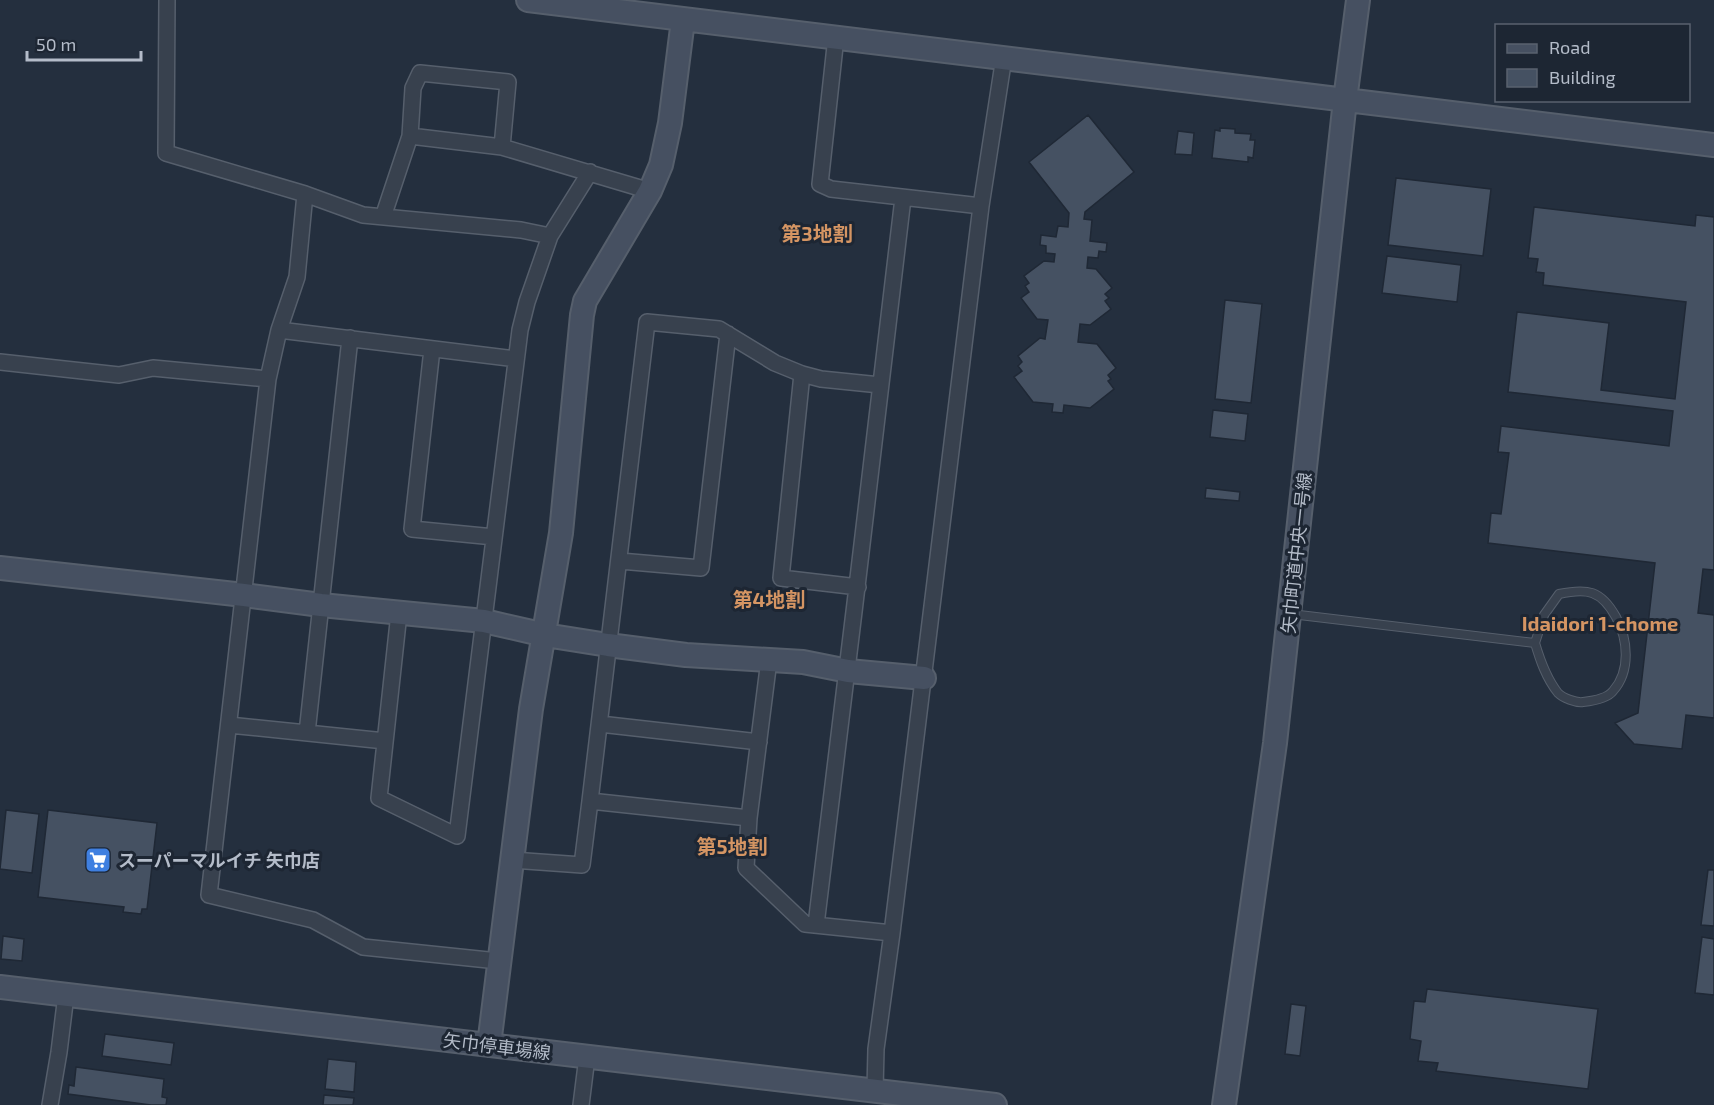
<svg xmlns="http://www.w3.org/2000/svg" width="1714" height="1105" font-family="'Exo 2','Noto Sans JP',sans-serif">
	<style>
		.building { fill: #455162; stroke: #1f2835; stroke-width: 1.5 }
		.lines { fill: none; stroke-linecap: round; stroke-linejoin: round }
		.lane-casing { stroke: #565f6c; stroke-width: 10 }
		.street-casing { stroke: #565f6c; stroke-width: 18 }
		.secondary-casing { stroke: #565f6c; stroke-width: 26 }
		.lane { stroke: #38414e; stroke-width: 8 }
		.street { stroke: #38414e; stroke-width: 15 }
		.secondary { stroke: #465061; stroke-width: 22 }
		.labels { text-anchor: middle; dominant-baseline: central; stroke-width: 6; stroke-linejoin: round; paint-order: stroke }
		.street-label { font-size: 18px; fill: #b4bcc9; stroke: #1d2633 }
		.poi-label { font-size: 18px; font-weight: bold; fill: #b4bcc9; stroke: #1d2633; text-anchor: start }
		.neighbourhood-label { font-size: 20px; font-weight: bold; fill: #d59563; stroke: #1d2633 }
	</style>
	<rect width="100%" height="100%" fill="#242f3e"/>
	<path class="building" d="M 1088,115 L 1134,172 L 1085,212 L 1084,219 L 1092,220 L 1090,241 L 1107,243 L 1106,252 L 1099,251 L 1098,258 L 1088,257 L 1087,268 L 1096,269 L 1112,288 L 1105,294 L 1109,298 L 1105,301 L 1111,309 L 1090,325 L 1080,324 L 1078,342 L 1097,344 L 1116,368 L 1108,375 L 1111,379 L 1108,381 L 1114,389 L 1090,408 L 1064,405 L 1063,413 L 1052,412 L 1053,404 L 1033,402 L 1014,377 L 1022,371 L 1018,366 L 1022,362 L 1018,356 L 1040,338 L 1045,339 L 1048,320 L 1037,319 L 1021,298 L 1029,292 L 1025,286 L 1029,283 L 1024,276 L 1044,261 L 1054,262 L 1055,254 L 1046,253 L 1046,246 L 1040,245 L 1041,235 L 1056,237 L 1058,226 L 1068,227 L 1069,213 L 1029,162 Z
		M 1220,128 L 1235,129 L 1235,133 L 1251,134 L 1250,140 L 1255,140 L 1253,158 L 1248,157 L 1248,162 L 1212,158 L 1215,130 L 1220,131 Z
		M 1178,131 L 1194,133 L 1192,155 L 1175,154 Z
		M 1396,178 L 1491,189 L 1483,256 L 1388,245 Z
		M 1534,207 L 1695,226 L 1696,215 L 1714,217 L 1714,570 L 1703,569 L 1698,613 L 1714,615 L 1714,718 L 1686,715 L 1682,749 L 1634,744 L 1615,723 L 1638,713 L 1655,563 L 1488,543 L 1491,513 L 1501,514 L 1509,453 L 1498,452 L 1501,426 L 1669,446 L 1673,411 L 1508,392 L 1517,312 L 1609,323 L 1601,390 L 1675,399 L 1686,302 L 1543,285 L 1544,273 L 1536,272 L 1538,259 L 1528,258 Z
		M 1387,256 L 1461,265 L 1457,302 L 1382,293 Z
		M 1225,300 L 1262,304 L 1251,403 L 1215,399 Z
		M 1213,410 L 1248,414 L 1245,441 L 1210,437 Z
		M 1206,488 L 1240,492 L 1239,501 L 1205,498 Z
		M 6,810 L 39,814 L 32,873 L 0,869 Z
		M 48,810 L 157,823 L 147,909 L 142,909 L 141,914 L 123,912 L 124,907 L 38,897 Z
		M 1708,870 L 1714,870 L 1714,926 L 1701,925 Z
		M 3,936 L 24,939 L 22,961 L 1,959 Z
		M 1702,937 L 1714,939 L 1714,995 L 1695,993 Z
		M 1427,989 L 1598,1009 L 1588,1089 L 1436,1071 L 1438,1063 L 1418,1061 L 1421,1041 L 1410,1039 L 1414,1001 L 1425,1002 Z
		M 1291,1004 L 1306,1006 L 1300,1056 L 1285,1054 Z
		M 105,1034 L 174,1043 L 171,1065 L 102,1056 Z
		M 328,1059 L 356,1062 L 354,1092 L 325,1089 Z
		M 76,1067 L 164,1079 L 162,1097 L 167,1098 L 166,1105 L 151,1105 L 68,1094 L 69,1085 L 74,1086 Z
		M 324,1095 L 354,1098 L 353,1105 L 323,1105 Z"/>
	<g class="lines">
		<g class="lane-casing">
			<path id="lane" d="M 1291,614 L 1535,643 L 1544,615 L 1559,594 C 1587,588 1601,590 1616,617 C 1628,639 1631,671 1613,691 C 1607,699 1592,701 1583,702 C 1576,703 1563,698 1558,693 C 1546,678 1540,660 1535,643"/>
		</g>
		<g class="street-casing">
			<path id="street" d="M 167,0 L 166,153 L 305,194 L 363,215 L 521,230 L 550,236
				M 836,37 L 820,184 L 831,189 L 981,206
				M 410,136 L 502,147 L 650,191
				M 305,194 L 297,277 L 279,330 L 516,359
				M 383,217 L 410,136 L 413,88 L 420,73 L 508,82 L 502,147
				M 432,349 L 412,529 L 494,537
				M 0,362 L 119,375 L 153,368 L 268,379 L 209,895 L 313,920 L 363,947 L 498,961
				M 802,374 L 781,578 L 858,587
				M 268,379 L 279,330
				M 620,561 L 701,568 L 728,334
				M 399,613 L 379,798 L 457,836 L 520,330 L 527,302 L 550,236 L 590,172
				M 769,660 L 749,818 L 746,868 L 805,924 L 892,933
				M 600,724 L 759,742
				M 229,725 L 385,741
				M 307,733 L 350,338
				M 749,818 L 590,801 L 647,322 L 719,329 L 775,363 L 802,374 L 821,379 L 880,385
				M 512,860 L 582,865 L 590,801
				M 816,925 C 847,683 873,440 903,198
				M 875,1090 L 876,1049 L 892,933 L 981,206 L 1004,57
				M 50,1105 L 59,1052 L 66,995
				M 581,1105 L 587,1057"/>
		</g>
		<g class="secondary-casing">
			<path id="secondary" d="M 528,0 L 1714,145
				M 0,568 L 244,595 L 321,605 L 484,621 L 545,635 L 608,645 L 686,655 L 803,662 L 848,671 L 924,678
				M 0,987 L 995,1105
				M 489,1045 L 531,709 L 561,533 L 582,315 L 585,301 L 650,191 L 661,165 L 670,123 L 683,20
				M 1224,1105 L 1275,743 L 1345,100 L 1358,0"/>
		</g>
		<use href="#lane" class="lane"/>
		<use href="#street" class="street"/>
		<use href="#secondary" class="secondary"/>
	</g>
	<defs>
		<g id="supermarket-square" transform="scale(1.35)"><rect x="-9" y="-9" width="18" height="18" rx="4" fill="#3f7fe0" stroke="#1d2633"/><path d="M-6-5.5h2.5l.6 2H6L4.5 2H-2.5L-4.4-4H-6ZM-1.5 3.2a1.3 1.3 0 1 0 .1 0ZM3 3.2a1.3 1.3 0 1 0 .1 0Z" fill="#fff"/></g>
	</defs>
	<g fill-rule="evenodd">
		<use href="#supermarket-square" x="98" y="860"/>
	</g>
	<g class="labels">
		<g class="street-label">
			<text transform="translate(1296 553) rotate(-84)">矢巾町道中央一号線</text>
			<text transform="translate(497 1046) rotate(7)">矢巾停車場線</text>
		</g>
		<g class="poi-label">
			<text x="118" y="860">スーパーマルイチ 矢巾店</text>
		</g>
		<g class="neighbourhood-label">
			<text x="817" y="233">第3地割</text>
			<text x="769" y="599">第4地割</text>
			<text x="1600" y="623">Idaidori 1-chome</text>
			<text x="732" y="846">第5地割</text>
		</g>
	</g>
	<rect x="1495" y="24" width="195" height="78" fill="#1d2633" stroke="#59626f" stroke-width="1.5"/>
	<rect x="1507" y="44" width="30" height="9" fill="#465061" stroke="#59626f" stroke-width="1.5"/>
	<text x="1549" y="54" font-size="18" fill="#b4bcc9">Road</text>
	<rect x="1507" y="69" width="30" height="18" fill="#455162" stroke="#59626f" stroke-width="1.5"/>
	<text x="1549" y="84" font-size="18" fill="#b4bcc9">Building</text>
	<path d="M27 51v9h114v-9" fill="none" stroke="#b4bcc9" stroke-width="3"/>
	<text x="36" y="51" font-size="18" fill="#b4bcc9" stroke="#1d2633" stroke-width="4.5" paint-order="stroke">50 m</text>
</svg>
